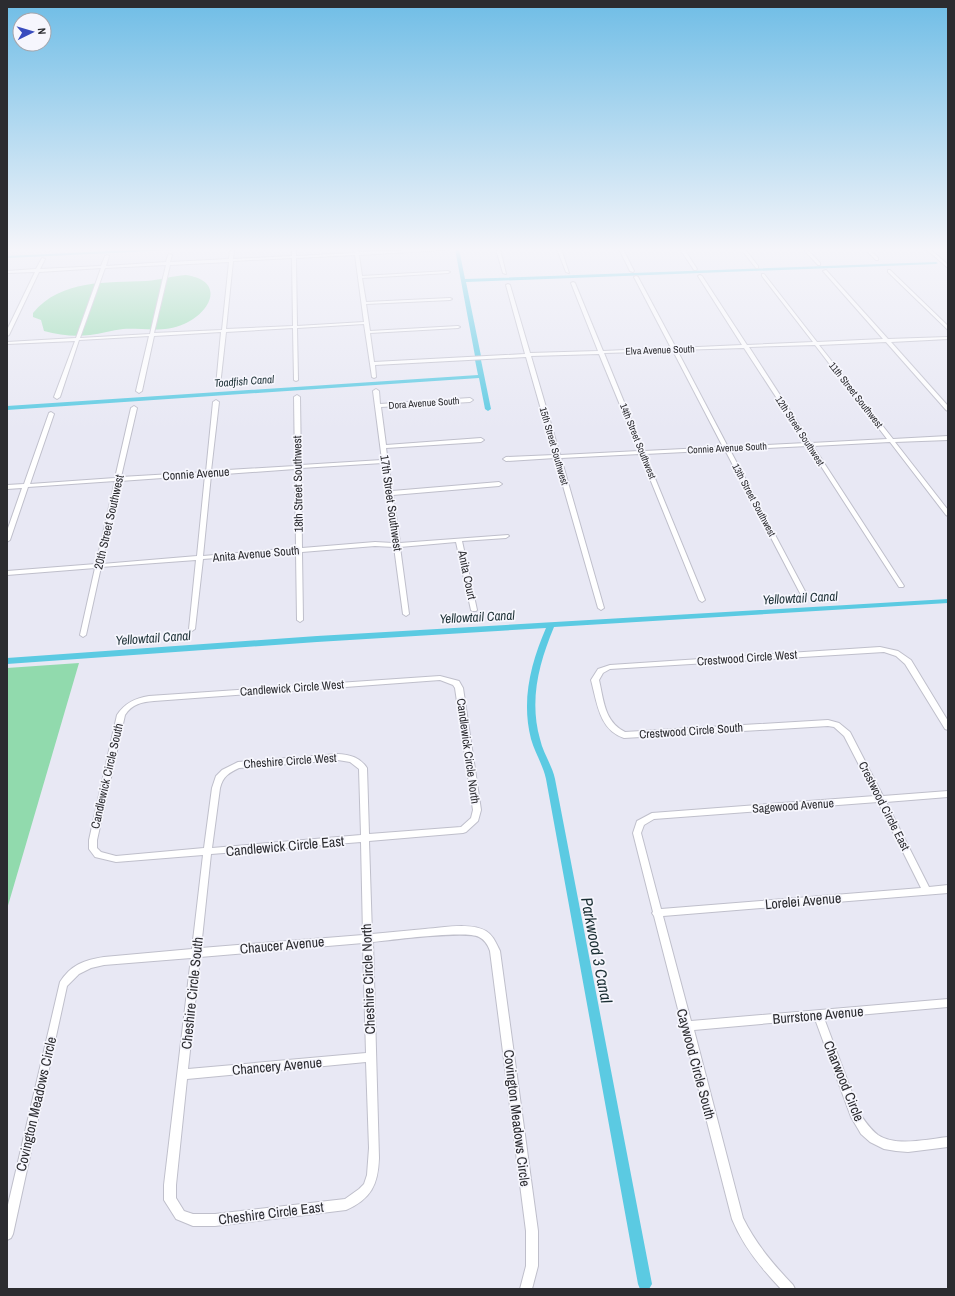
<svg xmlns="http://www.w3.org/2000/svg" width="955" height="1296" font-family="'Archivo Narrow',sans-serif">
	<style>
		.green { fill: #91daad }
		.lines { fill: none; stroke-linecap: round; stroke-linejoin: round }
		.canal { fill: #5bcae2; fill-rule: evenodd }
		.street-casing { stroke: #bfbfcb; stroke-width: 2 }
		.street { fill: #fff; fill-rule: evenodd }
		.labels { text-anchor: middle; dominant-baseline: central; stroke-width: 3.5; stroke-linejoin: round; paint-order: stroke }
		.far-street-label { font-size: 10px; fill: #2c2c30; stroke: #f6f6fd }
		.far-water-label { font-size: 11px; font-style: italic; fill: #1b2f34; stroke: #f6f6fd }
		.street-label { font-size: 12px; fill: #2c2c30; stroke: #f6f6fd }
		.water-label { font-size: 13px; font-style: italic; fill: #1b2f34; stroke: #f6f6fd }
		.near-street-label { font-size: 14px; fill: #2c2c30; stroke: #f6f6fd }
		.near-water-label { font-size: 16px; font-style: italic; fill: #1b2f34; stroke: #f6f6fd }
	</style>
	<rect width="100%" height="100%" fill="#e8e8f4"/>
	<path class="green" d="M 186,275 C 226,281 211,312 184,324 C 164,333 144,328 123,329 C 112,330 101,334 90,335 C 75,337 59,335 44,331 L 41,320 L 33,317 L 33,313 C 61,279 107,283 146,281 C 160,280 172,276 186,275 Z
		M 79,663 L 7,909 L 7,668 Z"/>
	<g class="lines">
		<path class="canal" d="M 150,249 L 177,249 L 175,250 L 7,258 L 7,256 Z
			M 455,249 L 459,249 L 465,279 L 936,262 L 938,263 L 936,264 L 466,282 L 481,356 L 478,358 L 475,356 Z
			M 478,358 L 481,360 L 491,409 L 488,411 L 485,409 L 479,378 L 7,410 L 7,406 L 478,375 L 475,360 Z
			M 948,599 L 948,603 L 554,627 C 539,663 529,700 540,739 C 543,753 552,765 555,779 L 652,1284 L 649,1289 L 640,1289 L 638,1284 L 546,779 C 543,765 535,753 531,739 C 521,700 531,663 546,628 L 317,642 L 7,664 L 7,658 L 317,636 Z"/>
		<g class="street-casing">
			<path id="street" d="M 45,249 L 49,249 L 49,251 L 46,252 Z
				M 292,249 L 296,249 L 296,256 L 355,253 L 354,249 L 358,249 L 358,252 L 446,249 L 444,250 L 359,255 L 362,276 L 448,271 L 450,272 L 448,273 L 362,278 L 366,302 L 450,298 L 452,299 L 450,300 L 366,304 L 370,331 L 458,326 L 460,327 L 458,328 L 370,333 L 374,362 L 525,354 L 506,285 L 508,284 L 510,285 L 530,353 L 598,351 L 571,283 L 573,282 L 575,283 L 603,351 L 671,348 L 634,277 L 636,276 L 638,277 L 676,348 L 742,345 L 698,276 L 700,275 L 702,276 L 747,345 L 813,342 L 762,276 L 762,274 L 764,274 L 817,342 L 883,339 L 823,271 L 826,270 L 888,339 L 948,337 L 948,339 L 891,342 L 948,406 L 948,411 L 946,410 L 886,342 L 819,345 L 893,439 L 948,436 L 948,440 L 895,442 L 948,510 L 948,516 L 946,515 L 890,442 L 813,446 L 904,586 L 903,587 L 899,587 L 808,446 L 730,450 L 807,595 L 804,597 L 801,595 L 725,450 L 645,454 L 705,600 L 702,602 L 699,600 L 640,454 L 561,458 L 604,608 L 601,610 L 598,608 L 555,458 L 506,461 L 503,459 L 506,457 L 554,455 L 526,357 L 375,365 L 376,377 L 374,378 L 372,377 L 364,324 L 297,328 L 298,380 L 296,381 L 294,380 L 293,328 L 226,332 L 220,386 L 218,387 L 216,386 L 221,332 L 154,336 L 142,391 L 139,393 L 136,391 L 149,336 L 79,340 L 60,397 L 57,399 L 54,397 L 75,341 L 7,344 L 7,342 L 76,338 L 101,268 L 39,272 L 9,335 L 7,336 L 7,330 L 35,272 L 7,273 L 7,271 L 36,269 L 42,258 L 45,259 L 40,269 L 101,266 L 105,256 L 107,255 L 109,256 L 106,266 L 166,262 L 168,255 L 170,254 L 172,255 L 170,262 L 229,259 L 230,251 L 232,250 L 234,251 L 233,259 L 292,256 ZM 355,255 L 364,322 L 297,326 L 296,258 ZM 292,258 L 293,326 L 226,329 L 233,261 ZM 229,262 L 222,330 L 154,333 L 170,265 ZM 166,265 L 150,334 L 80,338 L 105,268 ZM 815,345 L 887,439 L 811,443 L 749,347 ZM 744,348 L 806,443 L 728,447 L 677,350 ZM 673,351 L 723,447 L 644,451 L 604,353 ZM 599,354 L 639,451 L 560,455 L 531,356 Z
				M 496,249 L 500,249 L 506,274 L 503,273 Z
				M 557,249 L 561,249 L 569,273 L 566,272 Z
				M 619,249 L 623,249 L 634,271 L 633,272 L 630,271 Z
				M 680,249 L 684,249 L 697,269 L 696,270 L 694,270 Z
				M 741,249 L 745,249 L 758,266 L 758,268 L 756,268 Z
				M 803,249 L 807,249 L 820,263 L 820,265 L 818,265 Z
				M 865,249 L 869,249 L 878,258 L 878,260 L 876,260 Z
				M 926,249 L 930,249 L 948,265 L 948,268 Z
				M 888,270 L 890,270 L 948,326 L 948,330 L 888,272 Z
				M 376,389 L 379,391 L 380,404 L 470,398 L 473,400 L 470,402 L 381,407 L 386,445 L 481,438 L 484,440 L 481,442 L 386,448 L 392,491 L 499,482 L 502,484 L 499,486 L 393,495 L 400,543 L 508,535 L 509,536 L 506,538 L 462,541 L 477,610 L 476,611 L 472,611 L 471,610 L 456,542 L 400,547 L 409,614 L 406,616 L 403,614 L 394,547 L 375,546 L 302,552 L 303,620 L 300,622 L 297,620 L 296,552 L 203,559 L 195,629 L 192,631 L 189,629 L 196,560 L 101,567 L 86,635 L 83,637 L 80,635 L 95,568 L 7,575 L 7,571 L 96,564 L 115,481 L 28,487 L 10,540 L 7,542 L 7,531 L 22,488 L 7,489 L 7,485 L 24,484 L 49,413 L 51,412 L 54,414 L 30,484 L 115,478 L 131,408 L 134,406 L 137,408 L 121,477 L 206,472 L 213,402 L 216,400 L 219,402 L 211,471 L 295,466 L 294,397 L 297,395 L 300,397 L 301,465 L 382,460 L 373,391 ZM 383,463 L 393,543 L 375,542 L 302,548 L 301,468 ZM 295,469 L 296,548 L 203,556 L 211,475 ZM 205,475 L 197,556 L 102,564 L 120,481 Z
				M 880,647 L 898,651 L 911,660 L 948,721 L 948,730 L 945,729 L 905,664 L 896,656 L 884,652 L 610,669 L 603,673 L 599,680 C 604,701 604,721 625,732 L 828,720 L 839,723 L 850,732 L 883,796 L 948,791 L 948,797 L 886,802 L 929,887 L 948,885 L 948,893 L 663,916 L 691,1021 L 948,999 L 948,1007 L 824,1018 L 860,1114 C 865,1121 870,1129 878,1135 C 896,1147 928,1139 948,1137 L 948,1147 L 908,1152 L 896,1151 L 884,1149 L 870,1142 L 861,1134 L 851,1117 L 815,1019 L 694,1030 L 743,1218 C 756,1244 773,1264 793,1285 L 795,1289 L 781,1289 C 761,1268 743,1246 732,1219 L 654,916 L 652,913 L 653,912 L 633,833 L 637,821 L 652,813 L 875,796 L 844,736 L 834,727 L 828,726 L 624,738 C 599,730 597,702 591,680 L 598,669 L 610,665 ZM 878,802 L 921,888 L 661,909 L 641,833 L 644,825 L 654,819 Z
				M 440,676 L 459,681 L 463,688 L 481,810 L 478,821 L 466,832 L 463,833 L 369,841 L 372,934 C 390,932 407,931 425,929 C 442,928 470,922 486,931 C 493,935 496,943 500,951 L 538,1231 L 538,1266 L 532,1289 L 520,1289 L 526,1266 L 526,1231 L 490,951 C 488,945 485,940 479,937 C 466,930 391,940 373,942 L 379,1158 C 378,1185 371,1199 346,1210 L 215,1226 L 193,1226 L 176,1219 L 164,1200 L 164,1185 L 191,958 L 104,965 L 91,968 L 79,974 L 67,986 L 13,1234 L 11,1238 L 7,1240 L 7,1209 L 60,982 C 71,965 84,960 104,957 L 192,949 L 203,855 L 116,862 L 95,857 L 89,849 L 89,840 L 117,715 C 125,703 135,698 149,696 ZM 440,680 L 453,685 L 455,688 L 473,810 L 471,818 L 461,827 L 369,834 L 367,768 C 360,757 350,755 338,754 L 238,762 L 222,770 L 216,776 L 212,788 L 204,848 L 116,856 L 101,852 L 97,848 L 97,840 L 125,715 C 132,704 142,702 154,701 ZM 338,760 L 350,762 L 359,769 L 361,835 L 212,848 L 220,788 C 223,776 229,773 239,768 ZM 361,842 L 363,935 L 201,948 L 211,854 ZM 363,943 L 366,1053 L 188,1069 L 200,957 ZM 366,1062 L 369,1148 L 367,1175 L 364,1184 L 359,1189 L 345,1199 L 215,1214 L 193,1214 L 184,1211 L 176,1198 L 176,1185 L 187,1079 Z"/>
		</g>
		<use href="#street" class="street"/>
	</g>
	<linearGradient id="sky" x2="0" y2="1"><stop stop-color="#6fbde6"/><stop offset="0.58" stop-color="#f5f5fa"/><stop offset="1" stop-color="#f5f5fa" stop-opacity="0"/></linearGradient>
	<rect width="955" height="430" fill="url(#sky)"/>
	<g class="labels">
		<g class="far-street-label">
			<text transform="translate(660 350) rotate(-2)">Elva Avenue South</text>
			<text transform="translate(856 395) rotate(52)">11th Street Southwest</text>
			<text transform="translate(424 403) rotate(-4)">Dora Avenue South</text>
			<text transform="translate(800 431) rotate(57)">12th Street Southwest</text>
			<text transform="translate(638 441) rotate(68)">14th Street Southwest</text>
			<text transform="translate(554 446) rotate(74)">15th Street Southwest</text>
			<text transform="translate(727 448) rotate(-3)">Connie Avenue South</text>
			<text transform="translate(754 500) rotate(62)">13th Street Southwest</text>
		</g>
		<g class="far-water-label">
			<text transform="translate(244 381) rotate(-4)">Toadfish Canal</text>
		</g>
		<g class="street-label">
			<text transform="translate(196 474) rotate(-4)">Connie Avenue</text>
			<text transform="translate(298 484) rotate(-91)">18th Street Southwest</text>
			<text transform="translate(391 503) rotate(82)">17th Street Southwest</text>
			<text transform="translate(109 522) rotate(-77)">20th Street Southwest</text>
			<text transform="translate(256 554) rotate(-5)">Anita Avenue South</text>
			<text transform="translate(467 575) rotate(78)">Anita Court</text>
			<text transform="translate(747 658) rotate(-4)">Crestwood Circle West</text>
			<text transform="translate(292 688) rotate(-4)">Candlewick Circle West</text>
			<text transform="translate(691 731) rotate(-4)">Crestwood Circle South</text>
			<text transform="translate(468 751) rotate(82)">Candlewick Circle North</text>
			<text transform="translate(290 761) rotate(-4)">Cheshire Circle West</text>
			<text transform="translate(107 776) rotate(-77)">Candlewick Circle South</text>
			<text transform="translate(793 806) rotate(-4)">Sagewood Avenue</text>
			<text transform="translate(884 806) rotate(63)">Crestwood Circle East</text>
		</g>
		<g class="water-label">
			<text transform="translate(800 598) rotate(-3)">Yellowtail Canal</text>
			<text transform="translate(477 617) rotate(-3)">Yellowtail Canal</text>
			<text transform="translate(153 638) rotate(-4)">Yellowtail Canal</text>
		</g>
		<g class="near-street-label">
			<text transform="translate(285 846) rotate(-5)">Candlewick Circle East</text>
			<text transform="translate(803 901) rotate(-5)">Lorelei Avenue</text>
			<text transform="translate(282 945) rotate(-5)">Chaucer Avenue</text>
			<text transform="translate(368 979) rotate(-92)">Cheshire Circle North</text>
			<text transform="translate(192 993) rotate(-84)">Cheshire Circle South</text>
			<text transform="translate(818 1015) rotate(-5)">Burrstone Avenue</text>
			<text transform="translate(696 1064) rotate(75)">Caywood Circle South</text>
			<text transform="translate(277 1066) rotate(-5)">Chancery Avenue</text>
			<text transform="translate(844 1081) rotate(68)">Charwood Circle</text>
			<text transform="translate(36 1104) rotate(-77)">Covington Meadows Circle</text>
			<text transform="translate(517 1118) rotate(83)">Covington Meadows Circle</text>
			<text transform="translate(271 1213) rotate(-7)">Cheshire Circle East</text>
		</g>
		<g class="near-water-label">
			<text transform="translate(597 950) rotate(79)">Parkwood 3 Canal</text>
		</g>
	</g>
	<rect width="955" height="1296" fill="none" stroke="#2c2c30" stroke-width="16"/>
	<g transform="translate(32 32) rotate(85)"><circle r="19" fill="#f6f6fd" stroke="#a5a5ab"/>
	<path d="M0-3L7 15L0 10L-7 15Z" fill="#394cbe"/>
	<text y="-6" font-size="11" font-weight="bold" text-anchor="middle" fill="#2c2c30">N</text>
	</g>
</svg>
